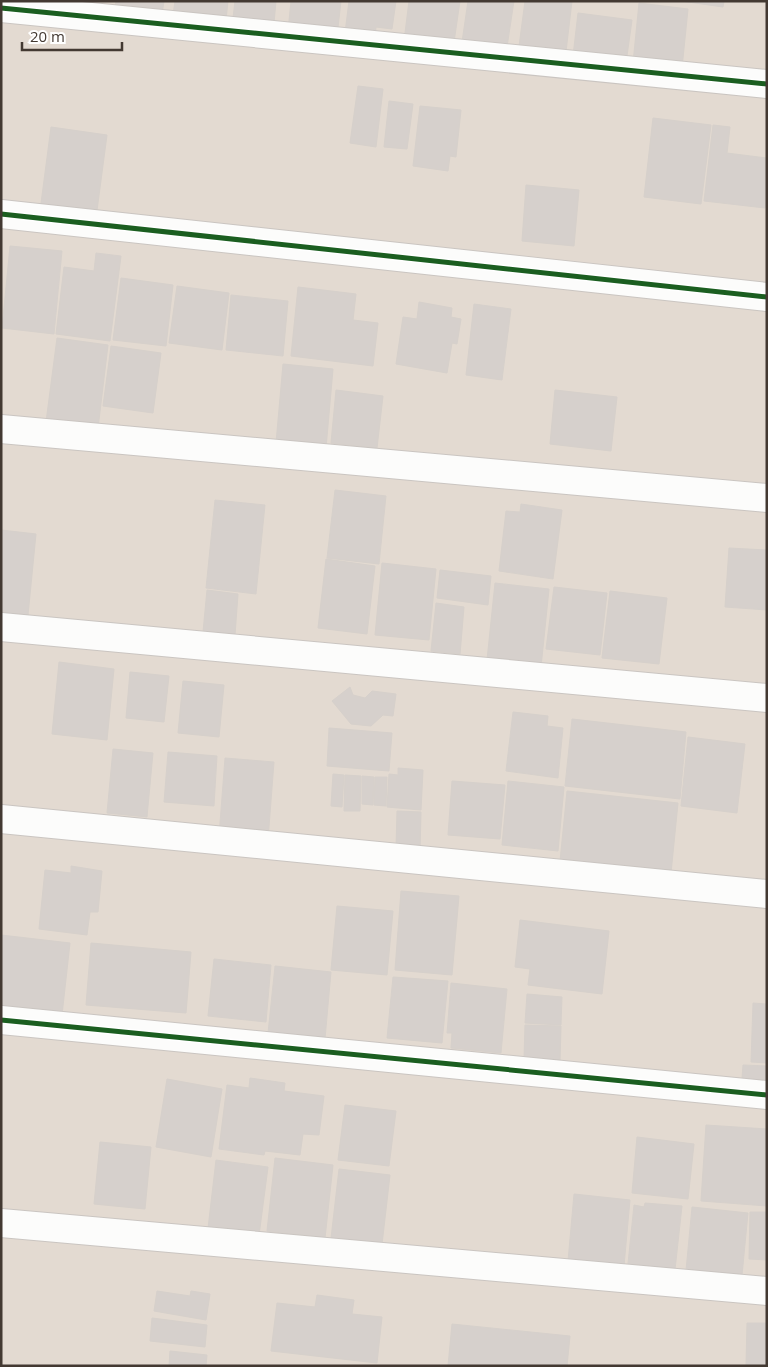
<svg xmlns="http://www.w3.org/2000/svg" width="768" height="1367" font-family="'Open Sans',sans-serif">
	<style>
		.residential { fill: #e3dad1 }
		.building { fill: #d6d0cc; stroke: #d6d0cb }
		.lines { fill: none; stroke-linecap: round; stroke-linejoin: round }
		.street-casing { stroke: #cac5c1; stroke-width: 30 }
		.street { stroke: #fcfcfb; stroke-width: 28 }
		.cycleway-casing { stroke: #fff; stroke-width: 8 }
		.cycleway { stroke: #1b5e20; stroke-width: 5 }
	</style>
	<rect width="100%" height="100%" fill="#eee9e4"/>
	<path class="residential" d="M 1,1 L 767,1 L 767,1366 L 1,1366 Z"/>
	<path class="building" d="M 116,1 L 164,1 L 161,21 L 114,15 Z
		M 175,1 L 228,1 L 225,29 L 172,22 Z
		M 235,1 L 276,1 L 274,23 L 233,18 Z
		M 291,1 L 341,1 L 337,36 L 288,31 Z
		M 349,1 L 396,1 L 392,29 L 376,27 L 375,37 L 345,33 Z
		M 409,1 L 460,1 L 453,49 L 404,41 Z
		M 468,1 L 514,1 L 507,47 L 461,49 Z
		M 525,1 L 572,1 L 565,60 L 518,54 Z
		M 681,1 L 724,1 L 723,7 Z
		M 639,3 L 688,9 L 682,68 L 633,63 Z
		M 578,13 L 632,20 L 626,63 L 573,56 Z
		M 358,86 L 383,89 L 376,147 L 350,143 Z
		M 389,101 L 413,104 L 407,149 L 384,147 Z
		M 420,106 L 461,110 L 456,157 L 450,156 L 448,171 L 413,166 Z
		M 653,118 L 711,125 L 701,204 L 644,197 Z
		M 713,125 L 730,127 L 727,153 L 767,158 L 767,196 L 765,208 L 704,201 Z
		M 51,127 L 107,135 L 96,218 L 40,211 Z
		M 526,185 L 579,190 L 574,246 L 522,241 Z
		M 10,246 L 62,251 L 54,334 L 2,328 Z
		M 96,253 L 121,256 L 110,341 L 56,334 L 64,267 L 94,271 Z
		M 121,278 L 173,285 L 166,346 L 113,340 Z
		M 177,286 L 229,293 L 222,350 L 169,343 Z
		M 298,287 L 356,294 L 353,320 L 378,323 L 373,366 L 291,356 Z
		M 231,295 L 288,301 L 283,356 L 226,350 Z
		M 419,302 L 452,308 L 451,317 L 461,319 L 457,344 L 452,343 L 447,373 L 396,364 L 403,317 L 417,319 Z
		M 474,304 L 511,309 L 502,380 L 466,375 Z
		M 57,338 L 108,345 L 98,428 L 46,422 Z
		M 111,346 L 161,353 L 153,413 L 103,406 Z
		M 283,364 L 333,369 L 326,448 L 276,443 Z
		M 336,390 L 383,396 L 377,448 L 331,443 Z
		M 555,390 L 617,397 L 611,451 L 550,444 Z
		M 335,490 L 386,496 L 379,564 L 327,558 Z
		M 215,500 L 265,505 L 256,594 L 206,588 Z
		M 521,504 L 562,510 L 553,579 L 499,571 L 506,511 L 520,512 Z
		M 1,530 L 36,534 L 28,615 L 1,612 Z
		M 729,548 L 767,550 L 767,610 L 725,607 Z
		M 326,559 L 375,566 L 367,634 L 318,628 Z
		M 382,563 L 436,569 L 429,640 L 375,635 Z
		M 440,570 L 491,576 L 488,605 L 437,598 Z
		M 495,583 L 549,589 L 541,667 L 487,660 Z
		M 554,587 L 607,593 L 600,655 L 546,649 Z
		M 207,590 L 238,594 L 235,635 L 203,632 Z
		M 610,591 L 667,598 L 659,664 L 602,658 Z
		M 436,603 L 464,607 L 460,654 L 431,651 Z
		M 59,662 L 114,669 L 107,740 L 52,734 Z
		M 130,672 L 169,676 L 164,722 L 126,718 Z
		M 183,681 L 224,685 L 219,737 L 178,733 Z
		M 350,687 L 353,695 L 365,698 L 372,691 L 396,694 L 393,716 L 383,715 L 371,726 L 351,724 L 332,701 Z
		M 513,712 L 548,716 L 547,726 L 563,728 L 558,778 L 506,771 Z
		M 572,719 L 686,732 L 680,799 L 565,786 Z
		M 329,728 L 392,733 L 389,771 L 327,766 Z
		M 688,737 L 745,744 L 737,813 L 681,806 Z
		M 113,749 L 153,753 L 147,817 L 107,813 Z
		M 168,752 L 217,756 L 214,806 L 164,802 Z
		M 225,758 L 274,762 L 268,840 L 219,836 Z
		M 398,768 L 423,770 L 421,810 L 387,807 L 389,774 L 398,775 Z
		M 333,774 L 344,775 L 342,807 L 331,806 Z
		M 345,775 L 361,776 L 360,811 L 344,811 Z
		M 362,776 L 374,777 L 373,805 L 362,804 Z
		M 375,777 L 387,777 L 386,806 L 374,805 Z
		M 452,781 L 505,785 L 500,839 L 448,835 Z
		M 508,781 L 564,787 L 558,851 L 502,845 Z
		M 567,791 L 678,803 L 671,873 L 560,861 Z
		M 397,811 L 421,812 L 420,850 L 396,849 Z
		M 71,866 L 102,871 L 98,912 L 90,912 L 87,935 L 39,929 L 45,870 L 71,873 Z
		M 401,891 L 459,896 L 452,975 L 395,970 Z
		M 337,906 L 393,911 L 387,975 L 331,970 Z
		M 520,920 L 609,931 L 602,994 L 528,985 L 530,969 L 515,967 Z
		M 1,935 L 70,943 L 62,1015 L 1,1008 Z
		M 91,943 L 191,952 L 186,1013 L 86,1005 Z
		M 214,959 L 271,965 L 266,1022 L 208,1016 Z
		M 275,966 L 331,972 L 325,1039 L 268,1033 Z
		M 393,977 L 448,981 L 442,1043 L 387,1038 Z
		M 451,983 L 507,989 L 501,1053 L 451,1048 L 452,1033 L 447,1033 Z
		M 527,994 L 562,997 L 561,1025 L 525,1023 Z
		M 753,1003 L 767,1004 L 767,1063 L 751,1062 Z
		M 525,1025 L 561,1026 L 560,1061 L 524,1059 Z
		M 743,1065 L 767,1066 L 767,1094 L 741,1092 Z
		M 250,1078 L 285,1083 L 284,1091 L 324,1096 L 319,1135 L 303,1134 L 300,1155 L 265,1151 L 264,1155 L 219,1149 L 227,1085 L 249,1088 Z
		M 167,1079 L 222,1089 L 211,1157 L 156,1147 Z
		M 345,1105 L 396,1111 L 389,1166 L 338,1160 Z
		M 706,1125 L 767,1129 L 765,1152 L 767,1152 L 767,1206 L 701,1201 Z
		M 637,1137 L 694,1144 L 688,1199 L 632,1193 Z
		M 100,1142 L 151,1147 L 145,1209 L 94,1204 Z
		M 275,1158 L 333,1165 L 325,1238 L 267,1231 Z
		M 216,1160 L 268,1167 L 258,1243 L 207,1237 Z
		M 339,1169 L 390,1175 L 381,1253 L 330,1247 Z
		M 574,1194 L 630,1200 L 623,1277 L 567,1272 Z
		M 645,1203 L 682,1206 L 674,1279 L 627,1273 L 634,1205 L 644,1207 Z
		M 692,1207 L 748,1213 L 741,1286 L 685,1281 Z
		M 750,1212 L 767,1212 L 767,1260 L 749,1259 Z
		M 157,1291 L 190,1296 L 191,1291 L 210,1294 L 206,1320 L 154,1311 Z
		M 317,1295 L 354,1300 L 352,1314 L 382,1317 L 377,1363 L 271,1351 L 277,1303 L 315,1307 Z
		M 152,1318 L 207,1325 L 205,1347 L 150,1341 Z
		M 747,1323 L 767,1323 L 767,1366 L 746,1366 Z
		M 452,1324 L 570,1336 L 567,1366 L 448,1366 Z
		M 170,1351 L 207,1355 L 206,1366 L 169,1366 Z"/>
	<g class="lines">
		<g class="street-casing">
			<path id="street" d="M 1,8 L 767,84
				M 1,214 L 767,297
				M 1,429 L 767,498
				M 1,627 L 767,698
				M 1,819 L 767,894
				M 1,1020 L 767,1095
				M 1,1223 L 767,1291"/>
		</g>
		<use href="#street" class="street"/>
		<g class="cycleway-casing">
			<path id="cycleway" d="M 1,8 L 767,84
				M 1,214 L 767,297
				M 1,1020 L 767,1095"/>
		</g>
		<use href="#cycleway" class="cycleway"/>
	</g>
	<rect width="768" height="1367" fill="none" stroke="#433932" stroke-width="5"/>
	<path d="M22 42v8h100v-8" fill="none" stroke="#433932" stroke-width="2.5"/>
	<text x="30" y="42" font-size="15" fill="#433932" stroke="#ffffff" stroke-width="4" paint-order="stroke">20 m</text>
</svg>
